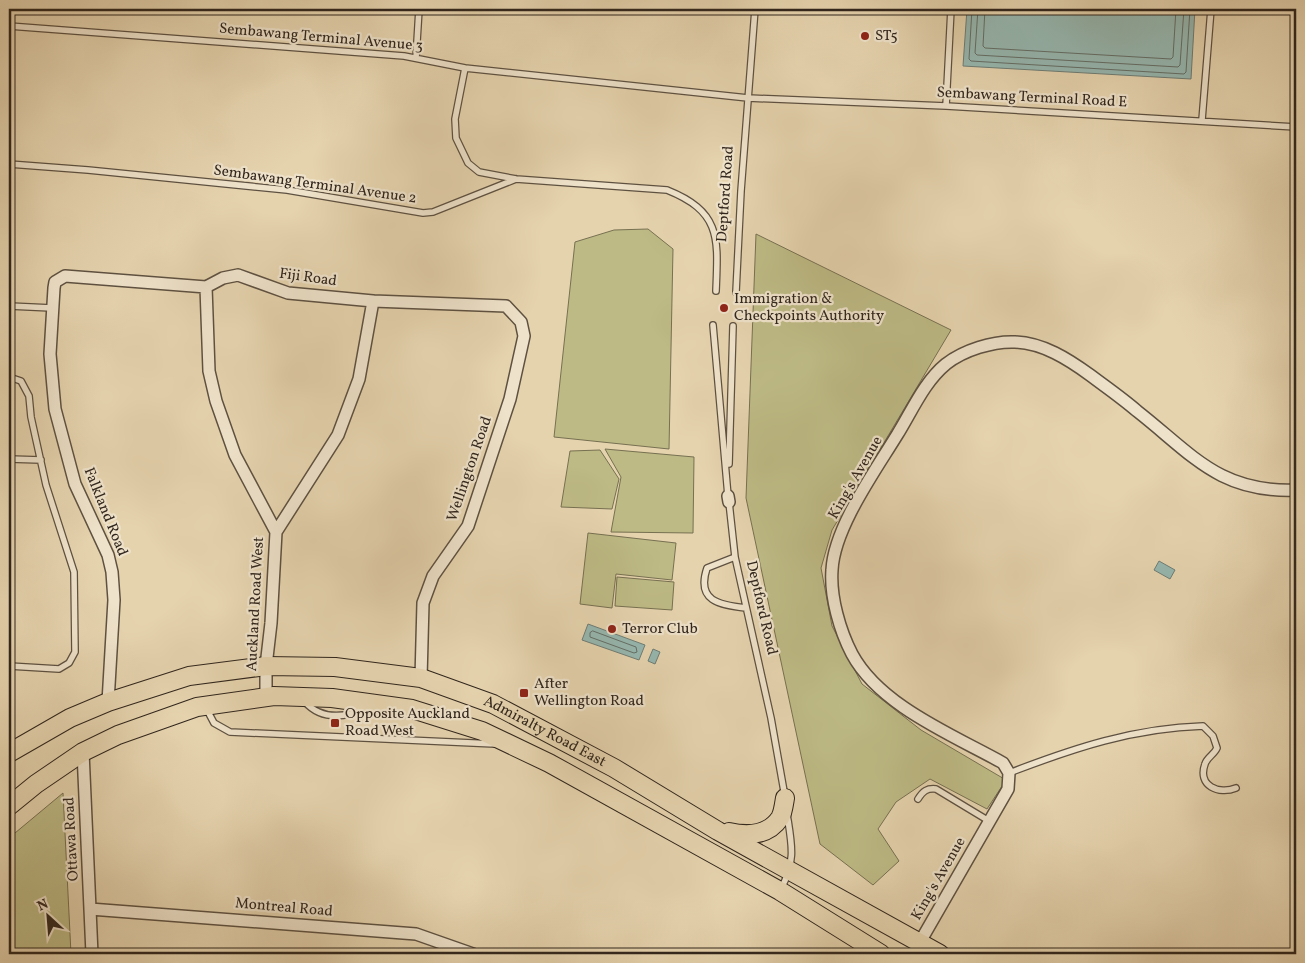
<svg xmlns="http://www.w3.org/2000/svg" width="1305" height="963" font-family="Vollkorn,serif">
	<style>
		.green { fill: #bdba85; stroke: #777051 }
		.water { fill: #96b7b0; stroke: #6e7d75 }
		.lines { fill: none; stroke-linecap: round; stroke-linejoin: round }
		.shore { stroke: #646e66; stroke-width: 1 }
		.lane-casing { stroke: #5e5141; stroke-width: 8 }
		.street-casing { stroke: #5e5141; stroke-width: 14 }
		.primary-casing { stroke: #31261d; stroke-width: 20 }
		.lane { stroke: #eee2ca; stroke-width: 5.5 }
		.street { stroke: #eee2ca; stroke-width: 11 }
		.primary { stroke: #e5d3ae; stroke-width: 18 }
		.poi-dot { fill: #8f2418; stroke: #eee2ca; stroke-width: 2 }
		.labels { text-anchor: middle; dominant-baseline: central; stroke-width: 4.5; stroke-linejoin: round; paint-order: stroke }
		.poi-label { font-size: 15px; fill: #31261d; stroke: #eee2ca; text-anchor: start }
		.street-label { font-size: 15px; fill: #31261d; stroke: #eee2ca }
	</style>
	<rect width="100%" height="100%" fill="#e5d3ae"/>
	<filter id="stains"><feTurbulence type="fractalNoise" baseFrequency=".004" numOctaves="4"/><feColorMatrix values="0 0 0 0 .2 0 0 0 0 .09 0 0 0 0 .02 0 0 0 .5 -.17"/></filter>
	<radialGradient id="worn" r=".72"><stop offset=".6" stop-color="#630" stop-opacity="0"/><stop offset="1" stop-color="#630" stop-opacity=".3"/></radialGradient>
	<path class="green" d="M 648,229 L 673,249 L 669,449 L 554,437 L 575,242 L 614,230 Z
		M 756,234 L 951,330 L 832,530 L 821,568 L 832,626 L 862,684 L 921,730 L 1006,780 L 987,809 L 930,779 L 896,802 L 878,829 L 899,861 L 873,885 L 820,844 L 746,498 Z
		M 605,449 L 694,457 L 693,533 L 611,532 L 621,477 Z
		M 600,450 L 619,479 L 612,509 L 561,507 L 570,451 Z
		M 588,533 L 676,543 L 672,580 L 616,574 L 612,608 L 580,604 Z
		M 617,577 L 674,582 L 672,610 L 615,606 Z
		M 63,793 L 71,954 L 9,954 L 9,838 Z"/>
	<path class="water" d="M 967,9 L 1195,9 L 1191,79 L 963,66 Z
		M 1159,561 L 1175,570 L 1170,579 L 1154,570 Z
		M 588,624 L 645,645 L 639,660 L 582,640 Z
		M 653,649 L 660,652 L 655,664 L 648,661 Z"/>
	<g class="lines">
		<path class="shore" d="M 972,9 L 969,59 L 971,61 L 1184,74 L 1186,72 L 1190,9
			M 978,9 L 975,53 L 977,55 L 1178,67 L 1180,65 L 1184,9
			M 985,9 L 983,46 L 985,48 L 1171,59 L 1173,57 L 1176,9
			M 593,631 L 636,647 L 637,652 L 634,653 L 590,637 L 590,633 Z"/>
		<g class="lane-casing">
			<path id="lane" d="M 9,26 L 404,56 L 465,68 L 748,98 L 946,106 L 1296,127
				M 416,58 L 419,9
				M 465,68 L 455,119 L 456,138 L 468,163 L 479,172 L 516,179 L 667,190 C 722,212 718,239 716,291
				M 946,106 L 951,9
				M 1202,120 L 1211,9
				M 9,164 L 88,170 L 287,190 L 423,213 L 433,212 L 516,179
				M 736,292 L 741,191 L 755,9
				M 9,306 L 52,308
				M 713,325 L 728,496
				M 9,377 L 21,381 L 29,396 L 31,417 L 46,485 L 74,572 L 75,652 L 69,663 L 59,669 L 9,666
				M 9,459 L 41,460
				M 729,464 L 733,326
				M 729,502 L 735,557 L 771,718 L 785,797
				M 735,557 L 707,568 C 696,601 719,605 746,608
				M 305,702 C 322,721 347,717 368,708
				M 206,708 L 214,723 L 230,732 L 495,744
				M 1009,773 C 1074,748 1134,728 1203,726 L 1213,736 L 1217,748 C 1214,755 1207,757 1205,764 C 1197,786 1219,795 1236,788
				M 918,799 C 923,791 927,788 936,789 L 989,821
				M 781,889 C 796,860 792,846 787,814"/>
		</g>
		<g class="street-casing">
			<path id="street" d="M 206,287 L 209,371 L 216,401 L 235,455 L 276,532 L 271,623 L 266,666 L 266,697
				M 728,496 L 729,502
				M 276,532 L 338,435 L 359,379 L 373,301
				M 108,702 L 114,600 L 112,572 L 108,555 L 75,484 L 55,409 L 50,354 L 54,288 L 55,282 L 65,276 L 206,287 L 223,278 L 238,275 L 288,293 L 373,301 L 506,306 L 521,322 L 524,336 L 510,399 L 468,526 L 433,576 L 423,603 L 421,678
				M 83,752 L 92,954
				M 90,909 L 416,934 L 473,954
				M 920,942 L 1008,789 L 1009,773 L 1003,763 C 953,735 880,706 852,654 C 840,631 830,597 832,570 C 834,528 875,471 897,435 C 912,411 924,382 946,364 C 964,350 993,341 1015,342 C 1043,343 1068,359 1090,375 C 1106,387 1122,398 1137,411 C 1192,454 1219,493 1296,490"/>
		</g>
		<g class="primary-casing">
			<g id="primary">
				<path id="s1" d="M 9,753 L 70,718 L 108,702 L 189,676 L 266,666 L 335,667 L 421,678 L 493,704 L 614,768 L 718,831 L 940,954"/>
				<path d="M 9,806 L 36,784 L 83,752 L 118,735 L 197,707 L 274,696 L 332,698 L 412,709 L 482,731 L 549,763 L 780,891 L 881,954"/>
				<path d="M 729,832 C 747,836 768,836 780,818 C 783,813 784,804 785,798"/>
			</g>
		</g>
		<use href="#lane" class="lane"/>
		<use href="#street" class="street"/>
		<use href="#primary" class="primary"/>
	</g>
	<g class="poi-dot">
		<circle cx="865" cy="36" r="5"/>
		<circle cx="724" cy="308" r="5"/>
		<circle cx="612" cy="629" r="5"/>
		<rect x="519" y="688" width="10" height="10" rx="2.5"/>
		<rect x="330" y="718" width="10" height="10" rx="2.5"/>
	</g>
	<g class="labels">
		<g class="poi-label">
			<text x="875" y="36">ST5</text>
			<text x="734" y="299">Immigration &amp;<tspan x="734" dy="17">Checkpoints Authority</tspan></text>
			<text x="622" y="629">Terror Club</text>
			<text x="534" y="684">After<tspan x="534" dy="17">Wellington Road</tspan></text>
			<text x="345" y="714">Opposite Auckland<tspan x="345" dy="17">Road West</tspan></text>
		</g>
		<g class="street-label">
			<text transform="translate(321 38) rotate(5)">Sembawang Terminal Avenue 3</text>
			<text transform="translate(1032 98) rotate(3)">Sembawang Terminal Road E</text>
			<text transform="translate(315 185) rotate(8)">Sembawang Terminal Avenue 2</text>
			<text transform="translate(726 194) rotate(-86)">Deptford Road</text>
			<text transform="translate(308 278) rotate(8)">Fiji Road</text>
			<text transform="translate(470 469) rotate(-71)">Wellington Road</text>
			<text transform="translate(856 478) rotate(-60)">King's Avenue</text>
			<text transform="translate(105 512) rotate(68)">Falkland Road</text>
			<text transform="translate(256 604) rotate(-87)">Auckland Road West</text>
			<text transform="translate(761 608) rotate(77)">Deptford Road</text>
			<text stroke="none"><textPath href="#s1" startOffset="565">Admiralty Road East</textPath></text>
			<text transform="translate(72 839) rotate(-93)">Ottawa Road</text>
			<text transform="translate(939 879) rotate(-60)">King's Avenue</text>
			<text transform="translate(284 908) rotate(5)">Montreal Road</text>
		</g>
	</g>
	<rect width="1305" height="963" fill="none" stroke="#e5d3ae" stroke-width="30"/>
	<rect x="10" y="10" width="1285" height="943" fill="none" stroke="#31261d" stroke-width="2.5"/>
	<rect x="15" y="15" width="1275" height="933" fill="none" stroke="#31261d"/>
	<g transform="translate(48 916) rotate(334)" stroke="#eee2ca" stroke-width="4" paint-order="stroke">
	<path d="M0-4L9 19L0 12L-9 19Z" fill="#31261d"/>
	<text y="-8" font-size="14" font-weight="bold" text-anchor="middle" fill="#31261d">N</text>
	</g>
	<rect width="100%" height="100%" filter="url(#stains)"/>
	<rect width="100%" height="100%" fill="url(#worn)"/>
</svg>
